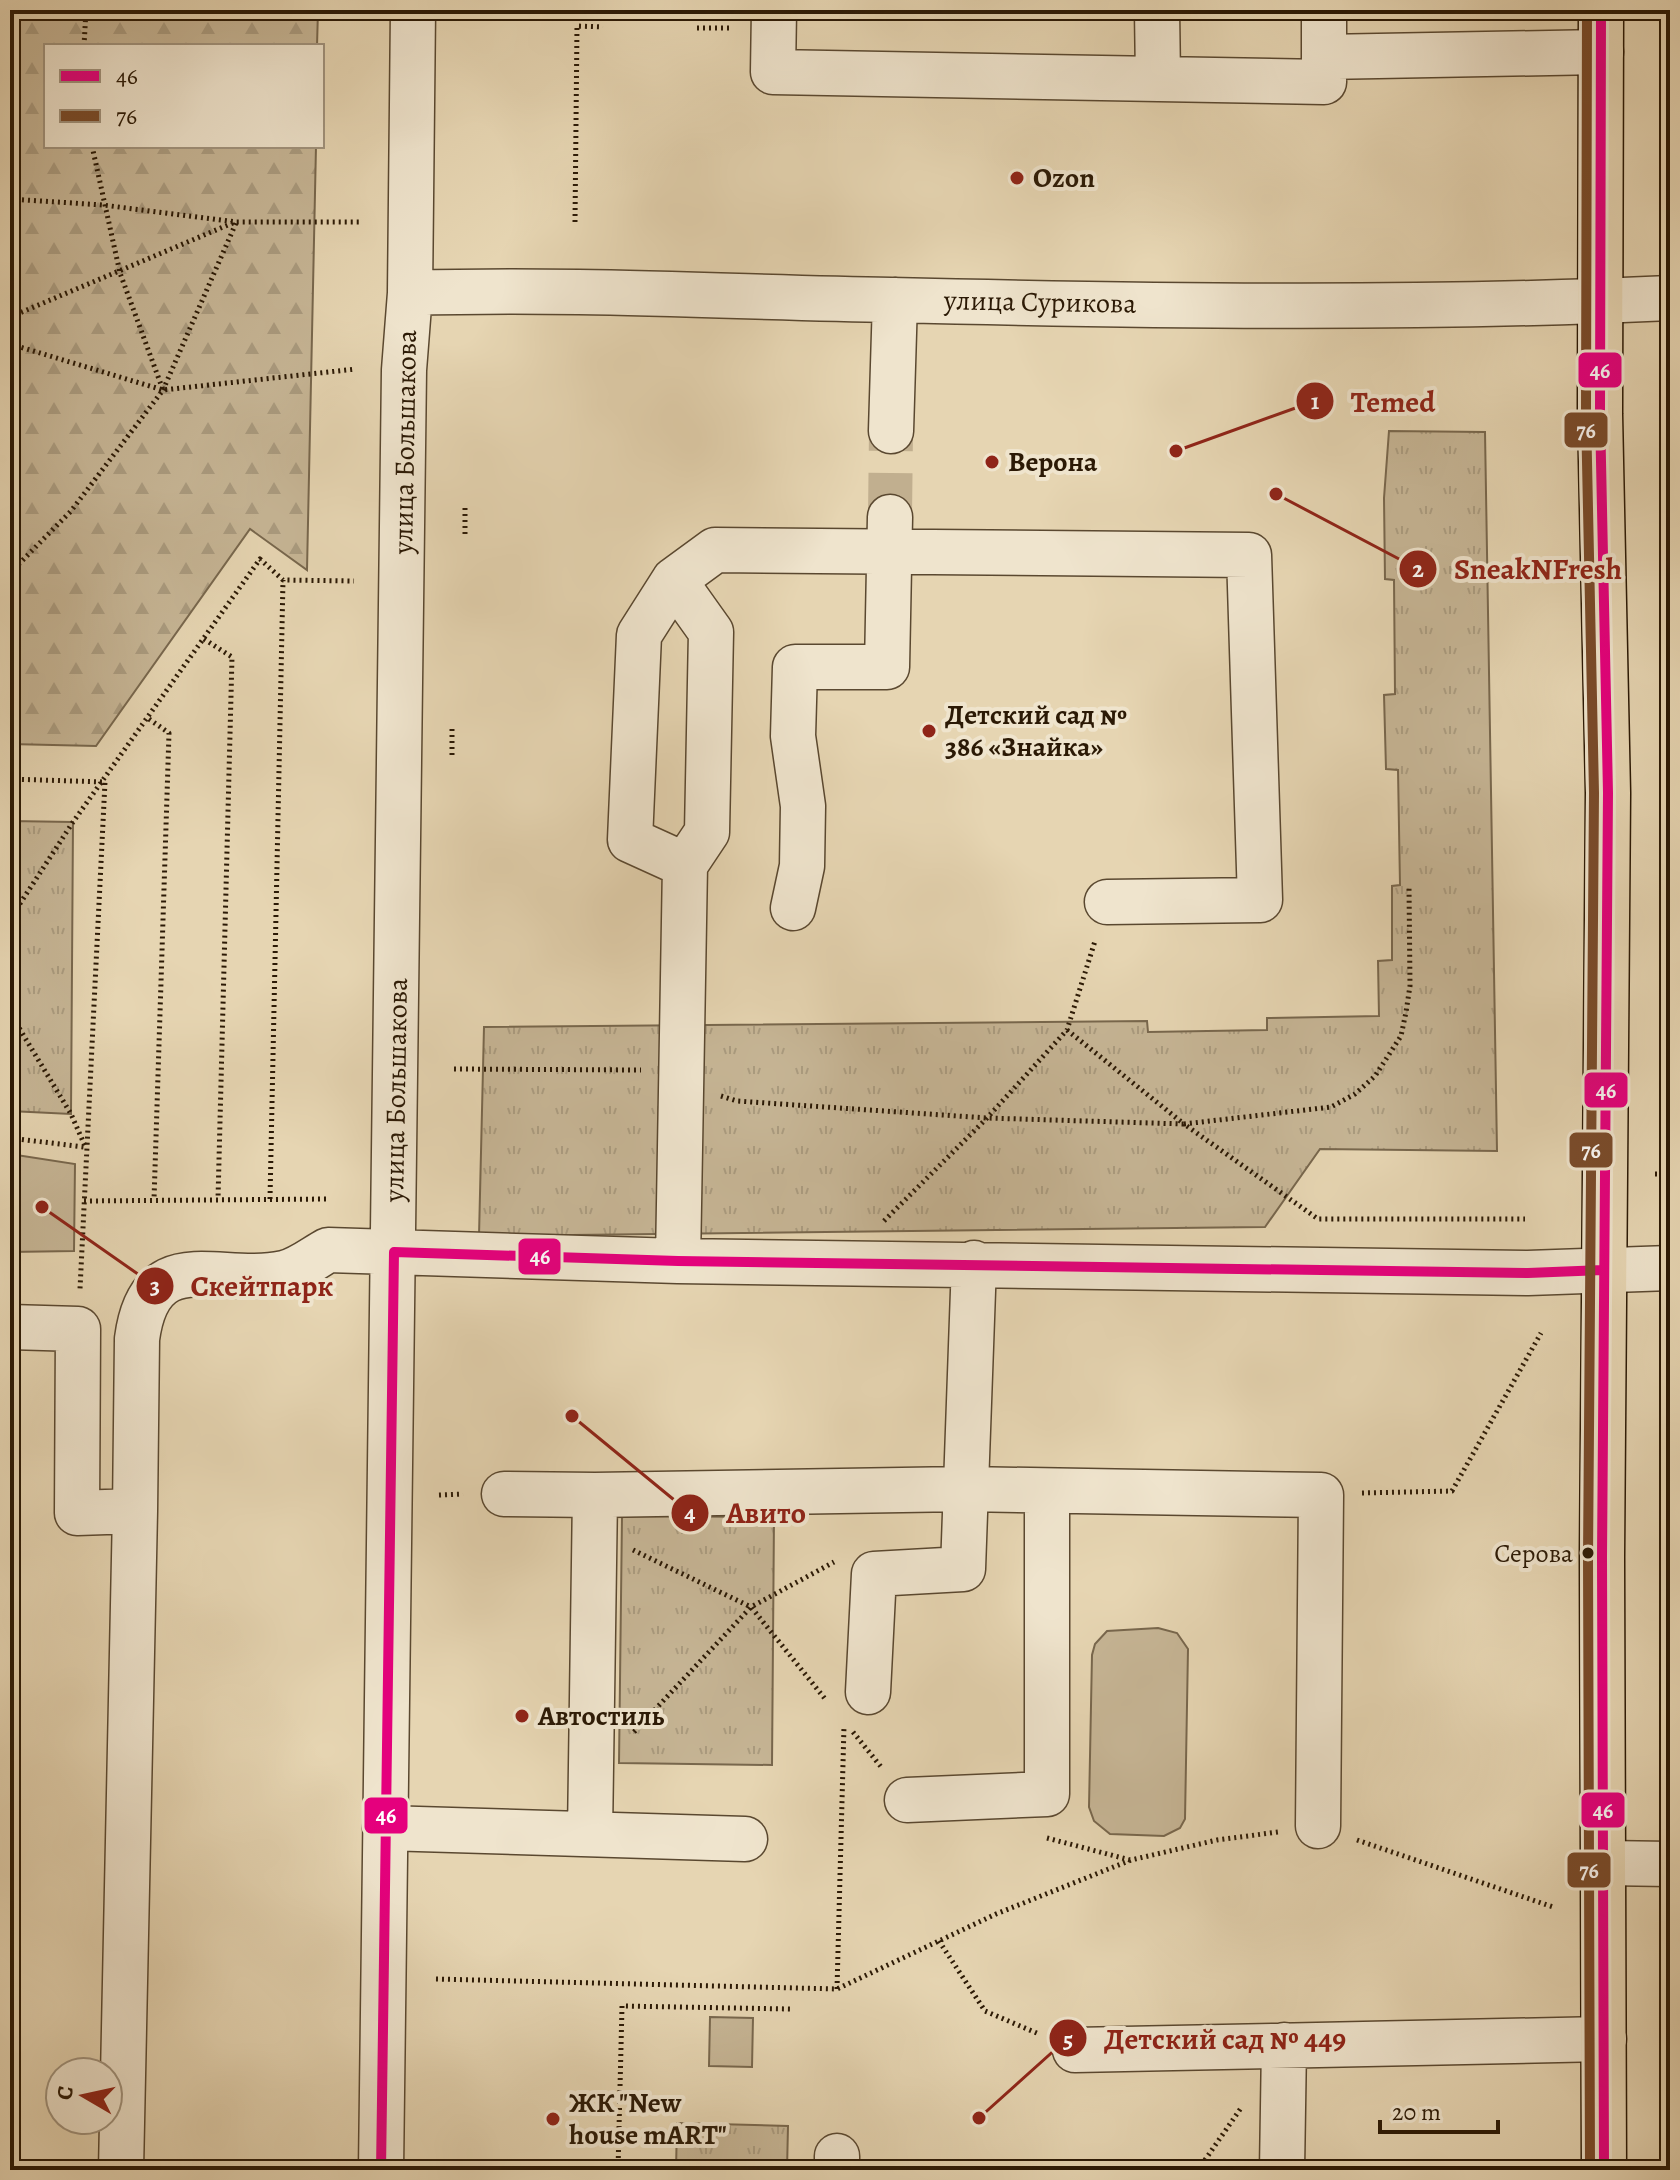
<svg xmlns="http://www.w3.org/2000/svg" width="1680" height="2180" font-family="Alegreya,serif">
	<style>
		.grass { fill: url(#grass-tufts); stroke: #78674d; stroke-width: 2 }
		.forest { fill: url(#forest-firs); stroke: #78674d; stroke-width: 2 }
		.garden { fill: #c6b595; stroke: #78674d; stroke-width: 2 }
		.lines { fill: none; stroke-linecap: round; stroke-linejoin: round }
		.minor-tunnel { stroke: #c1af8f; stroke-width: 44; stroke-dasharray: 44 22; stroke-linecap: butt }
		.minor-casing { stroke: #5a4830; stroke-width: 47 }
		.major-casing { stroke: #2b1905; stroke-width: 47 }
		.path { stroke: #2b1905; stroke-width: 5; stroke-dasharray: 2 4; stroke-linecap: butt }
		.minor { stroke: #efe4cd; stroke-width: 44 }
		.major { stroke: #e6d5b2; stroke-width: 44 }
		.bus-1-casing { stroke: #efe4cd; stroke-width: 16 }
		.bus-2-casing { stroke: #efe4cd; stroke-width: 16 }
		.bus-1 { stroke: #e5007d; stroke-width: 10 }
		.bus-2 { stroke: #7a4b2a; stroke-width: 10 }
		.poi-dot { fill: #8f2418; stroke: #efe4cd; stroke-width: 3 }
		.bus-dot { fill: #2b1905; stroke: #efe4cd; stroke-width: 3 }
		.labels { text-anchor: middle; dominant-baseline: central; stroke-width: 8; stroke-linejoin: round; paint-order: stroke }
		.bus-label { font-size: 26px; fill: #2b1905; stroke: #efe4cd; text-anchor: end }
		.poi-label { font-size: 28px; font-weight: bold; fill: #2b1905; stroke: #efe4cd; text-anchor: start }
		.street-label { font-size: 28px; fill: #2b1905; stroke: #efe4cd }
		.leader { fill: none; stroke: #8f2418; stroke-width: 3 }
		.callout-dot { fill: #8f2418; stroke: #efe4cd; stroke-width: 3 }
		.mark-label { font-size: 24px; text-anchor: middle; font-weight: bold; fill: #fff }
		.callout-label { font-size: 30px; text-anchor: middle; font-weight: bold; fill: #8f2418; stroke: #efe4cd; stroke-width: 8; stroke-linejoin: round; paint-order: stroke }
		.line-badge { stroke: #efe4cd; stroke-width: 3 }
		.badge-label { font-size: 22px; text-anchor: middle; font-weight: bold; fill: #fff }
	</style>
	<defs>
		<pattern id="grass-tufts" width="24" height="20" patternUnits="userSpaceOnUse" patternTransform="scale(2)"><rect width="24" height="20" fill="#c6b595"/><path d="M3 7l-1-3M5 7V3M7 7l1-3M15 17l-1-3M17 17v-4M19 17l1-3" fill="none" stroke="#aa9b7f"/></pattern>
		<pattern id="forest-firs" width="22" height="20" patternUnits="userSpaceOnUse" patternTransform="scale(2)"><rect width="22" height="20" fill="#c6b595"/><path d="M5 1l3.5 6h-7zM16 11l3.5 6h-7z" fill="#aa9b7f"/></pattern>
	</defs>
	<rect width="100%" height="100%" fill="#e6d5b2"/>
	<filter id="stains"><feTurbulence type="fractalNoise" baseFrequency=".0025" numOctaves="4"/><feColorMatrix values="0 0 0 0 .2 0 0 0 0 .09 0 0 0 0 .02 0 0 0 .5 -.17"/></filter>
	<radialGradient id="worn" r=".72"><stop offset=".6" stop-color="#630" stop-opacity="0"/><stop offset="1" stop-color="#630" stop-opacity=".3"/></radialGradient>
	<path class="grass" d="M 1389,431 L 1485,432 L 1497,1151 L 1320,1149 L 1265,1227 L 479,1236 L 484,1027 L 1147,1021 L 1148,1032 L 1267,1030 L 1267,1018 L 1379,1016 L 1378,961 L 1392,960 L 1392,886 L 1400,885 L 1398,770 L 1386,769 L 1384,695 L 1395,694 L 1394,580 L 1385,579 L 1384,498 Z
		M 10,821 L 73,822 L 71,1114 L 10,1111 Z
		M 622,1516 L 774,1517 L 772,1765 L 619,1763 Z
		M 677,2123 L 788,2126 L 787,2170 L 676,2170 Z"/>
	<path class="forest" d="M 10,10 L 318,10 L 317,46 L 46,46 L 46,146 L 316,146 L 307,570 L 250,529 L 96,746 L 10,744 Z"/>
	<path class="garden" d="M 10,1154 L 75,1164 L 74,1251 L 10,1252 Z
		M 1158,1628 L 1177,1633 L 1188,1649 L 1185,1819 L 1180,1828 L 1164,1836 L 1110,1834 L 1094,1821 L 1089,1807 L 1092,1655 L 1095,1644 L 1107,1631 Z
		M 710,2017 L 753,2018 L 752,2067 L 709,2066 Z"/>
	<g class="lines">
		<path class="minor-tunnel" d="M 890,517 L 891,431"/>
		<g class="minor-casing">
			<path id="minor" d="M 774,10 L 773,72 L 1324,82 L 1324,57 L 1601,52
				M 1157,10 L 1158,79
				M 1324,57 L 1324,10
				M 410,293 C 571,288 731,297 891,300 C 1151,306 1411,310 1670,298
				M 891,431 L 895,300
				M 674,580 L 711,632 L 707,832 L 685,865
				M 793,908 L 802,866 L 803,806 L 793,736 L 795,667 L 887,667 L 890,517
				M 678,1261 L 685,865 L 630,840 L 639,635 L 674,580 L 715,550 L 1249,555 L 1260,900 L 1107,902
				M 10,1327 L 78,1329 L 77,1513 L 135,1511 L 121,2170
				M 504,1494 L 595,1495
				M 135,1511 L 137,1339 C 150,1241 218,1287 284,1273 C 299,1270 315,1257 328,1250 L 678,1261 L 1528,1273 L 1670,1268
				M 868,1692 L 874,1574 L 963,1569 L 974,1263
				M 907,1800 L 1047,1794 L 1047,1491
				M 385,1828 L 745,1839
				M 590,1834 L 595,1495 L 964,1489 L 1321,1495 L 1318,1826
				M 1605,1863 L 1670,1864
				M 1075,2050 L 1604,2039
				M 381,2170 L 404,370 L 410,293 L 413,10
				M 837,2170 L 837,2156
				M 1282,2170 L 1284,2045"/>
		</g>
		<g class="major-casing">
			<path id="major" d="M 1601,10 L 1600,414 L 1608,793 L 1602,1557 L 1604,2170"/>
		</g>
		<path class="path" d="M 697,28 L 732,28
			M 84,46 L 86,10
			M 10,199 L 103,205 L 236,222 L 360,222
			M 575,222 L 577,26 L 603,27
			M 10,317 L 235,222
			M 10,344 L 163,390 L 356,369
			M 163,390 L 236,223
			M 465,534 L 465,504
			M 10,573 L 71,511 L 163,390 L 120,273 L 92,146
			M 204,639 L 232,657 L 218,1199
			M 149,719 L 169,733 L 154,1200
			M 452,755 L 452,726
			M 10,779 L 105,782 L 80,1289
			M 10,919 L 73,822 L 260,559 L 283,580 L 354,581
			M 10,1013 L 71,1114 L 85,1146
			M 1067,1030 L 1184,1124 L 1331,1107 L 1355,1094 L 1375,1076 L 1401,1036 L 1406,1012 L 1410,986 L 1409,887
			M 454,1069 L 641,1070
			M 721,1096 L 737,1101 L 987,1118 L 1184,1124 L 1318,1219 L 1525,1219
			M 10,1138 L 84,1147
			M 1655,1174 L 1670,1174
			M 270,1199 L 283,580
			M 84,1201 L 328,1199
			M 884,1221 L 987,1118 L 1067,1030 L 1095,941
			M 1362,1493 L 1452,1491 L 1541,1333
			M 439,1495 L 463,1494
			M 633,1550 L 751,1607 L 826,1700
			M 634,1732 L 751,1607 L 834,1562
			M 853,1732 L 882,1768
			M 1047,1838 L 1130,1860
			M 1357,1840 L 1553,1907
			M 939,1941 L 985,2011 L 1039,2034
			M 436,1979 L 837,1989 L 996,1914 L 1131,1860 L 1217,1840 L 1278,1832
			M 837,1989 L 844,1726
			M 618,2170 L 622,2006 L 790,2009
			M 1198,2170 L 1241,2108"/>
		<use href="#minor" class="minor"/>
		<use href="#major" class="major"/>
		<g class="bus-1-casing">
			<path id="bus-1" d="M 1601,10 L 1600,414 L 1608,793 L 1602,1557 L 1604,2170
				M 381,2170 L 394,1252 L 678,1261 L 1528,1273 L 1603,1270"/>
		</g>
		<g class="bus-2-casing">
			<path id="bus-2" d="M 1587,10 L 1586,414 L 1594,793 L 1588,1557 L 1590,2170"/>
		</g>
		<use href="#bus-1" class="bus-1"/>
		<use href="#bus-2" class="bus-2"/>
	</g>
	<g class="poi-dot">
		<circle cx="1017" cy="178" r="8"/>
		<circle cx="992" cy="462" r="8"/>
		<circle cx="929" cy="731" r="8"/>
		<circle cx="522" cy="1716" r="8"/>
		<circle cx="553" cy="2119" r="8"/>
	</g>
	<circle class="bus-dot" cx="1588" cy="1553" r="7"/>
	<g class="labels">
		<g class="bus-label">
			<text x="1573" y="1553">Серова</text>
		</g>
		<g class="poi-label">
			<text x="1033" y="178">Ozon</text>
			<text x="1008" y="462">Верона</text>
			<text x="945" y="715">Детский сад №<tspan x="945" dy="32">386 «Знайка»</tspan></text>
			<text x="538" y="1716">Автостиль</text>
			<text x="569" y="2103">ЖК "New<tspan x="569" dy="32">house mART"</tspan></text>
		</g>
		<g class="street-label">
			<text transform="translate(1040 302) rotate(1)">улица Сурикова</text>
			<text transform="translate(405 442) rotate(-89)">улица Большакова</text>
			<text transform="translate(396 1090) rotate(-89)">улица Большакова</text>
		</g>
	</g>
	<path class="leader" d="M1176 451L1315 401M1276 494L1418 569M42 1207L155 1286M572 1416L690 1513M979 2118L1068 2038"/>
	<g class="callout-dot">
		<circle cx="1176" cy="451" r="8"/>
		<circle cx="1276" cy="494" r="8"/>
		<circle cx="42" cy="1207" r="8"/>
		<circle cx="572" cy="1416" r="8"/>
		<circle cx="979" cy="2118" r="8"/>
		<circle cx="1315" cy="401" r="20"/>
		<circle cx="1418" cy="569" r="20"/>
		<circle cx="155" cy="1286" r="20"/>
		<circle cx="690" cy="1513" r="20"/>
		<circle cx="1068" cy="2038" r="20"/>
	</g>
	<g class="mark-label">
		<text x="1315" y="409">1</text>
		<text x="1418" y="577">2</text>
		<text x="155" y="1294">3</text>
		<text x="690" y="1521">4</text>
		<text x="1068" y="2047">5</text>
	</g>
	<g class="callout-label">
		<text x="1393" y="412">Temed</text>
		<text x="1538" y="579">SneakNFresh</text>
		<text x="262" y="1296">Скейтпарк</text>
		<text x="766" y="1523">Авито</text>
		<text x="1225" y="2049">Детский сад № 449</text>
	</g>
	<g class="line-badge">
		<rect x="1577" y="351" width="46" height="38" rx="8" fill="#e5007d"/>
		<rect x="1563" y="411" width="46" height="38" rx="8" fill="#7a4b2a"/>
		<rect x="1583" y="1071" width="46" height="38" rx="8" fill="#e5007d"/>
		<rect x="1568" y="1131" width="46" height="38" rx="8" fill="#7a4b2a"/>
		<rect x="517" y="1237" width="45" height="39" rx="8" fill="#e5007d"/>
		<rect x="1580" y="1791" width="46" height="38" rx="8" fill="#e5007d"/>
		<rect x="363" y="1796" width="46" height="39" rx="8" fill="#e5007d"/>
		<rect x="1566" y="1851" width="46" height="38" rx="8" fill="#7a4b2a"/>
	</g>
	<g class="badge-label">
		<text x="1600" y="378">46</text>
		<text x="1586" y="438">76</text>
		<text x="1606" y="1098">46</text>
		<text x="1591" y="1158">76</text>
		<text x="540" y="1264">46</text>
		<text x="1603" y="1818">46</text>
		<text x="386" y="1823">46</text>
		<text x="1589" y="1878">76</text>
	</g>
	<rect width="1680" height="2180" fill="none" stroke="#e6d5b2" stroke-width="40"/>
	<rect x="12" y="12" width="1656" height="2156" fill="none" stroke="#2b1905" stroke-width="4"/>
	<rect x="20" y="20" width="1640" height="2140" fill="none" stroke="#2b1905" stroke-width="2"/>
	<rect x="44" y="44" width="280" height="104" fill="#efe4cd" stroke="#a1937d" stroke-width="2"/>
	<rect x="60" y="70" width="40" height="12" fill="#e5007d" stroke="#a1937d" stroke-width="2"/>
	<text x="116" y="84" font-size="24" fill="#2b1905">46</text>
	<rect x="60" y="110" width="40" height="12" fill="#7a4b2a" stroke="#a1937d" stroke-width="2"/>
	<text x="116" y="124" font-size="24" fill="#2b1905">76</text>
	<g transform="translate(84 2096) rotate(279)"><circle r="38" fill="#efe4cd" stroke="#a1937d" stroke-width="2"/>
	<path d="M0-6L14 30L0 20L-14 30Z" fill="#8f2418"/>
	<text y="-12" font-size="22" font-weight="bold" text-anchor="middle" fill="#2b1905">С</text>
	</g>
	<path d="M1380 2120v12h118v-12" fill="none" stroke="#2b1905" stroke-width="4"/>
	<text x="1392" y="2120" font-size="24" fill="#2b1905" stroke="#efe4cd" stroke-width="6" paint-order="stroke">20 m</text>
	<rect width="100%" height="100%" filter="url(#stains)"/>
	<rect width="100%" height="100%" fill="url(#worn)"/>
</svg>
